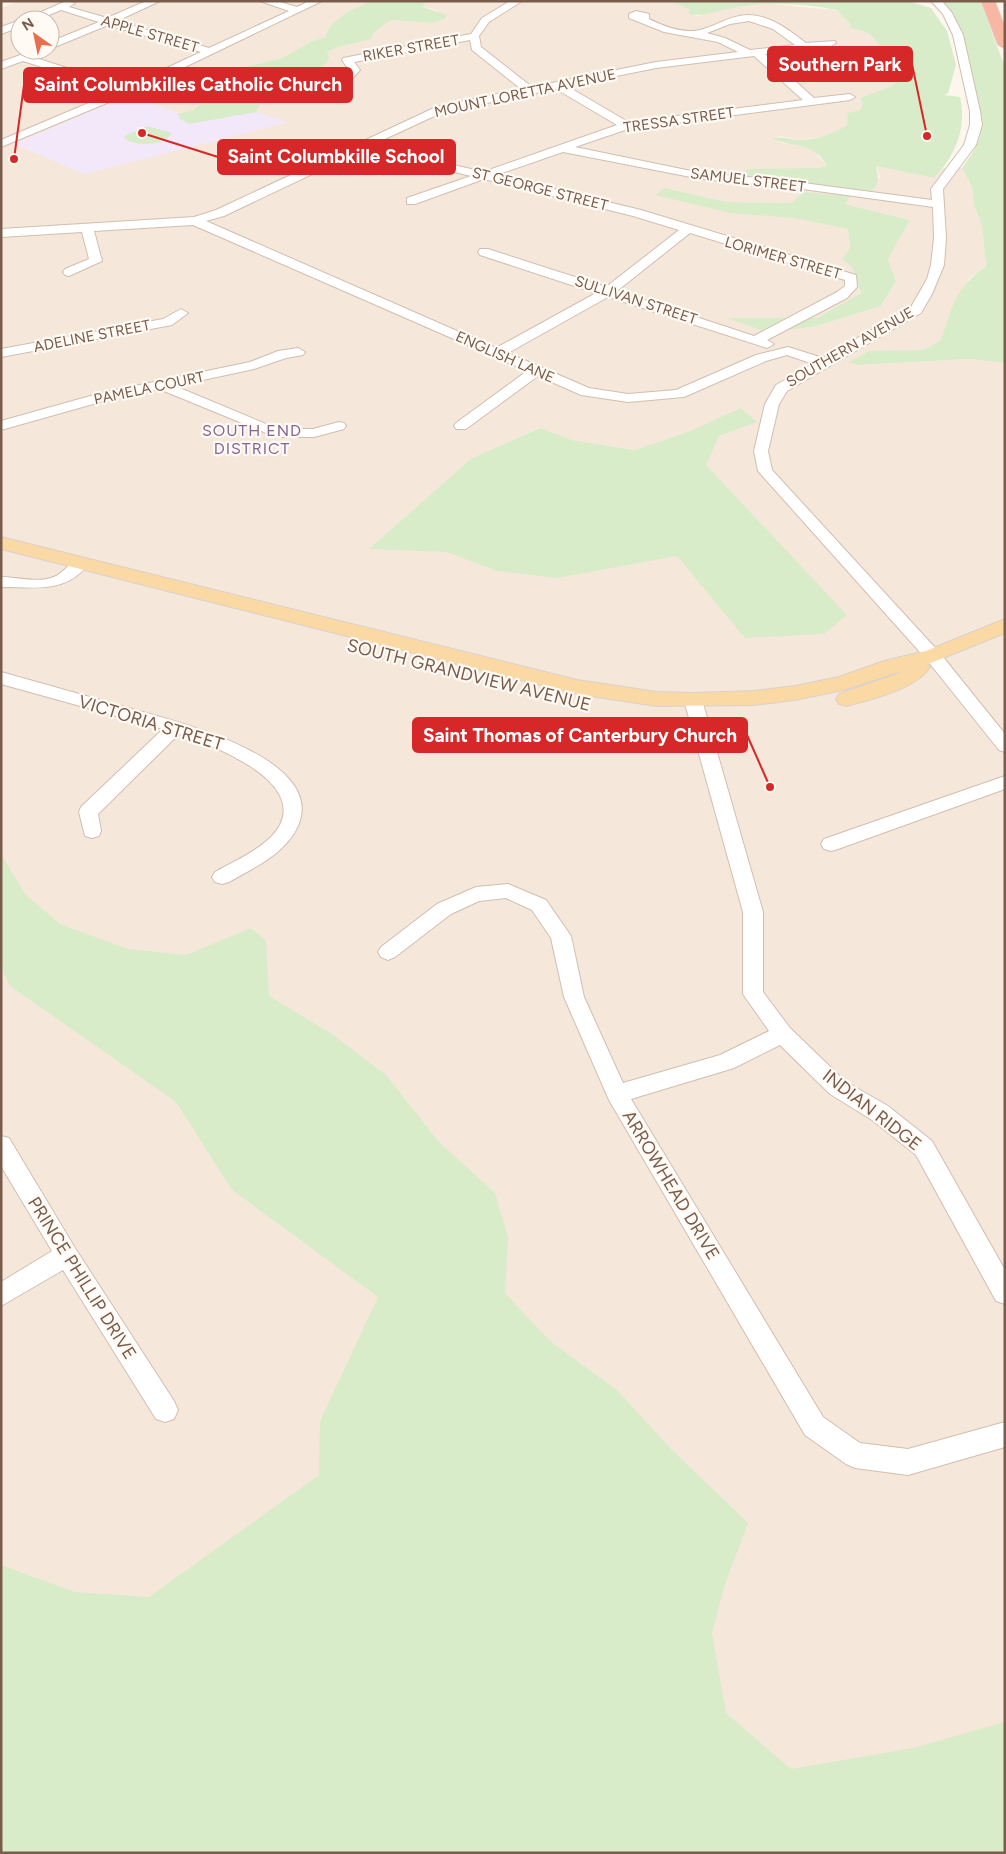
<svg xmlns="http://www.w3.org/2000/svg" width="1006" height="1854" font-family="Figtree,sans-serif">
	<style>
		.residential { fill: #f5e8da; fill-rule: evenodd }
		.education { fill: #f3e8fa }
		.green { fill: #d8ecc9 }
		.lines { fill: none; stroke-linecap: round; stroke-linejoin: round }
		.minor-casing { stroke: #d1beb0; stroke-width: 2 }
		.major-casing { stroke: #dad1cd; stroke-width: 2 }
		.highway-casing { stroke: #dad1cd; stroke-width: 1 }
		.minor { fill: #fff; fill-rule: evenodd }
		.major { fill: #fbd9a5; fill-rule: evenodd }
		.highway { fill: #f7b7a3; fill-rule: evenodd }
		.labels { text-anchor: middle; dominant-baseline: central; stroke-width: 4.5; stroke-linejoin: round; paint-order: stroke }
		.far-street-label { font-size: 15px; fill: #7a5c4d; stroke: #fffaf3 }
		.far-neighbourhood-label { font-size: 16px; letter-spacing: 1px; fill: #846695; stroke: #fffaf3 }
		.street-label { font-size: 18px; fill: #7a5c4d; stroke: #fffaf3 }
		.leader { fill: none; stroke: #d62828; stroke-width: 2 }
		.callout-dot { fill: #d62828; stroke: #fffaf3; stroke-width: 2 }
		.callout { fill: #d62828; stroke: #d62828; stroke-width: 2 }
		.callout-label { font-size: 19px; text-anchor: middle; font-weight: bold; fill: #fff }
	</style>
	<rect width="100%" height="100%" fill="#fdf6ec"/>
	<path class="residential" d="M 18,1 L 371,1 L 347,12 L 325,37 L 312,41 L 282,58 L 245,67 L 213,80 L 199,90 L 205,100 L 193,110 L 255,100 L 257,92 L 306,71 L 325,65 L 327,52 L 339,47 L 372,39 L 373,33 L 391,20 L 432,23 L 438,11 L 422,6 L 426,1 L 671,1 L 690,10 L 696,16 L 726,8 L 770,4 L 837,10 L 851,25 L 850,28 L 863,30 L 881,44 L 889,53 L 887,63 L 869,68 L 817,71 L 810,82 L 820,75 L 835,73 L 886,71 L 894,73 L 900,79 L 892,86 L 860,98 L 863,104 L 860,110 L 848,119 L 847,125 L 831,135 L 800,140 L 779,136 L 774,139 L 783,143 L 811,148 L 827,166 L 818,168 L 739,174 L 871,191 L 880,177 L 876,166 L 934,178 L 943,168 L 962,168 L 972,187 L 974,206 L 982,225 L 986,266 L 969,279 L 941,340 L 923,350 L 899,351 L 858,365 L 970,359 L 1005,363 L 1005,1831 L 1,1757 L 1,8 ZM 20,20 L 50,20 L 50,50 L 20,50 ZM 664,188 L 728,202 L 793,203 L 850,196 L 845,204 L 910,220 L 888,259 L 896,281 L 881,306 L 817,326 L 769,333 L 729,318 L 817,318 L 861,293 L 852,267 L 848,229 L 793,218 ZM 741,408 L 520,508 L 395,527 L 472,458 L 539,428 L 572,440 L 635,450 L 690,431 Z"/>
	<path class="education" d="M 129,95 L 200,121 L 252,111 L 288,122 L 84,174 L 14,144 Z"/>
	<path class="green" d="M 371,1 L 426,1 L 423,7 L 447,15 L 444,19 L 432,23 L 391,20 L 373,33 L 372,39 L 339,47 L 327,52 L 329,58 L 325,65 L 306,71 L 257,92 L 255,100 L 260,105 L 256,112 L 189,124 L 180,119 L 178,114 L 193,110 L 205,100 L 199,90 L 213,80 L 245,67 L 282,58 L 312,41 L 325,37 L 330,26 L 347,12 Z
		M 671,1 L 908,1 L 931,8 L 947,31 L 956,65 L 948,93 L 944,95 L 960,97 C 967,128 956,155 934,178 L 876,166 C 878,177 881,182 871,191 L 739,175 L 738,172 L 750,169 L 818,168 L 827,166 C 813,142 796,148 773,139 C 782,135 791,140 801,140 C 818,139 833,134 847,125 L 848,113 L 860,110 L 863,104 L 860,98 L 892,86 L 900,79 L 894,73 L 886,71 L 820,75 L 803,85 L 792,76 L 799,72 L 850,70 L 884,65 L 889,53 C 873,41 874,31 850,28 L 851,25 L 837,10 C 807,4 776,2 746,6 C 730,7 703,18 689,14 L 690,10 Z
		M 940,1 L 980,1 L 1005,67 L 1005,363 L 970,359 L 858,365 L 849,362 L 869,351 L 923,350 L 941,340 C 954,303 953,291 986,266 L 982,225 L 974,206 L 972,187 L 962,168 C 970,157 979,145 981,131 C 982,116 966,44 960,29 C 955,19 949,9 940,1 Z
		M 147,126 L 172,133 C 163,147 138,146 125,139 L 124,136 Z
		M 664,188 L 728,202 L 792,203 L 803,192 L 850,196 L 845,204 L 910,220 L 888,259 L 896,281 L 881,306 L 817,326 L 769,333 L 727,318 L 817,318 L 861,293 L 852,267 L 842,259 L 850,248 L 848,229 L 793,218 L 731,213 L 655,195 Z
		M 741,408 L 757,422 L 719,436 L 706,465 L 847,615 L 824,634 L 745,638 L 677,556 L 557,578 L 497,571 L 447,552 L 369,549 L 472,458 L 540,428 L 572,440 L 635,450 L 690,431 Z
		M 1,854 L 25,894 L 60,924 L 128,949 L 186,955 L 251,928 L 266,941 L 269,996 L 332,1034 L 386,1075 L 438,1141 L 495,1193 L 508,1237 L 505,1293 L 550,1341 L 618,1391 L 671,1449 L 748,1523 L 725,1584 L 712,1633 L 726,1713 L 791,1769 L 913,1748 L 1005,1722 L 1005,1853 L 1,1853 L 1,1565 L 75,1592 L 149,1597 L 319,1475 L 320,1421 L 378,1297 L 232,1190 L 176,1102 L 10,986 L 1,967 Z"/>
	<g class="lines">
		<g class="minor-casing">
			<path id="minor" d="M 66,1 L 75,3 L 69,7 L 107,18 L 146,1 L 160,1 L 117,21 L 209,48 L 289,11 L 260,1 L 277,1 L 297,7 L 309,1 L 322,1 L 131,93 L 1,147 L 1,140 L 117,91 L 23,61 L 1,69 L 1,62 L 34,50 L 39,53 L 33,57 L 126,87 L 201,52 L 108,25 L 50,49 L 50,42 L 99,22 L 61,10 L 37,20 L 23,20 Z
				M 510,1 L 522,1 L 489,22 L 479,36 L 481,47 L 532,87 L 656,62 L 738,52 L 718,42 L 664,32 L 629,18 L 629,14 L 636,11 L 649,14 L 649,19 C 661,25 678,32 693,31 C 711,30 728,15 748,15 C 770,15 789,30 806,43 L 835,41 L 836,43 L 831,46 L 765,54 L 814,98 L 850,94 L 855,97 L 850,100 L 628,129 L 575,147 L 701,173 L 781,180 L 932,200 L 931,189 L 964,145 L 970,125 L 970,111 L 953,35 L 943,14 L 931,1 L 942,1 L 952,13 L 963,35 L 980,111 L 982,125 L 976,145 L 943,189 L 946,238 L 944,265 L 932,294 L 921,313 L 787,391 L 779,404 L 768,451 L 772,470 L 939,652 L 1005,734 L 1005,752 L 999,750 L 927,660 L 758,471 L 754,451 L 765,404 L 776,385 L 813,364 L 787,355 L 766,361 L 684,397 L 628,402 L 581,395 L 538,376 L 466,429 L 456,429 L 454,426 L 456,423 L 527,371 L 193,225 L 94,231 L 102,261 L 69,276 L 65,275 L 63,272 L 65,269 L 89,259 L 82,232 L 1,237 L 1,229 L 194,217 L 216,210 L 436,107 L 521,89 L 472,50 L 470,40 L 354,62 L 360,70 L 353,78 L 303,101 L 299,102 L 294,99 L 345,74 L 349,70 L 342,60 L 343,58 L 471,34 L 482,18 ZM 749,21 L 773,29 L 795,45 L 750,50 L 725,38 L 707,33 L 730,24 ZM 754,56 L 803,100 L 628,122 L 567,86 L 656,68 ZM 556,89 L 617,125 L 483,172 L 372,145 L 443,112 ZM 363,150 L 471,176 L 407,198 L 407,204 L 415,204 L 484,179 L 633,216 L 679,230 L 606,287 L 488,249 L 480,249 L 478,252 L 480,255 L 596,293 L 496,348 L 206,221 L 224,216 ZM 563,152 L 701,179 L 781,186 L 933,207 L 934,238 L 931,265 L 927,279 L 911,307 L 823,358 L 788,347 L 756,355 L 676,390 L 628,394 L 589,388 L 508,353 L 608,297 L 767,348 L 774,344 L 767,340 L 847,298 L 857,287 L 856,275 L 641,210 L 496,175 ZM 690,233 L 845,280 L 845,286 L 837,292 L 754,336 L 617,291 Z
				M 20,20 L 20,27 L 1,34 L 1,27 Z
				M 181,309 L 188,313 L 172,325 L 1,357 L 1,349 L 163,319 Z
				M 298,348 L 305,352 L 303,355 L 286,358 L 254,369 L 175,386 L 278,429 L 313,429 L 339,422 L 344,423 L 346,426 L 344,429 L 314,437 L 276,437 L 159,389 L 104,401 L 1,430 L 1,421 L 101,393 L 250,362 L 278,351 Z
				M 81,558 L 89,563 C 67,594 34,587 1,587 L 1,577 C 18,577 41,584 56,576 C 65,571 71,561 81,558 Z
				M 1,672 C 43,684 84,695 125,707 C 167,719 328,756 298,826 C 286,853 254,868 229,882 L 222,884 L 215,882 L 212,877 L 215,872 C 236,860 268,847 280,825 C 303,779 210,744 179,734 L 98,814 L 101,831 L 99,836 L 92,838 L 85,836 L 79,812 L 81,807 L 163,729 L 1,684 Z
				M 693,694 L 699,696 L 702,700 L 763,912 L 763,992 L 790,1028 L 846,1082 L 888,1106 L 932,1141 L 1005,1270 L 1005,1304 L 996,1301 L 916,1155 L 872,1120 L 830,1094 L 780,1045 L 734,1068 L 631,1099 L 823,1417 L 860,1443 L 908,1449 L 1005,1422 L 1005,1447 L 908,1475 L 855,1468 L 846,1464 L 805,1435 L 609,1100 L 564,997 L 551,938 L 532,910 L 506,898 L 479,901 L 451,914 L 395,957 L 388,960 L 381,957 L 378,952 L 381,947 L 437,904 L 476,887 L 508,884 L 546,900 L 571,936 L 584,997 L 623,1083 L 720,1055 L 769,1031 L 743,994 L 743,912 L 684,700 L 687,696 Z
				M 1005,776 L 1005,789 L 838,849 L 831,851 L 824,849 L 821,844 L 824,839 Z
				M 1,1136 L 9,1138 L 75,1248 L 174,1401 L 178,1410 L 174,1419 L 165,1422 L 156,1419 L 63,1270 L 1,1306 L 1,1282 L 52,1251 L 1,1166 Z"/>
		</g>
		<g class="major-casing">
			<path id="major" d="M 1,537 L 577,680 L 657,692 L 693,693 L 753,691 L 795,686 L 839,677 L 884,661 L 926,651 L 1005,619 L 1005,633 L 928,664 L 930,667 C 916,689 872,699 847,706 L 839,704 L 836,699 L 839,694 L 897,674 L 902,671 L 843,690 L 795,700 L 753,705 L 657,706 L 577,694 L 1,549 Z"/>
		</g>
		<g class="highway-casing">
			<path id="highway" d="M 981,1 L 995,1 L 1005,27 L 1005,49 L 998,45 Z"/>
		</g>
		<use href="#minor" class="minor"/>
		<use href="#major" class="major"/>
		<use href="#highway" class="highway"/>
	</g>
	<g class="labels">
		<g class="far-street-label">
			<text transform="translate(150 34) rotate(16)">APPLE STREET</text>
			<text transform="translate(411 48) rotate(-10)">RIKER STREET</text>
			<text transform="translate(525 93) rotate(-12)">MOUNT LORETTA AVENUE</text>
			<text transform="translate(679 120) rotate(-8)">TRESSA STREET</text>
			<text transform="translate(748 180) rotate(7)">SAMUEL STREET</text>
			<text transform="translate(540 189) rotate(14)">ST GEORGE STREET</text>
			<text transform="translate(783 258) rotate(16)">LORIMER STREET</text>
			<text transform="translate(636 300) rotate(18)">SULLIVAN STREET</text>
			<text transform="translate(92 336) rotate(-11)">ADELINE STREET</text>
			<text transform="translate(850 347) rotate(-30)">SOUTHERN AVENUE</text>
			<text transform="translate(505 357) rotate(24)">ENGLISH LANE</text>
			<text transform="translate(149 388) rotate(-12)">PAMELA COURT</text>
		</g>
		<g class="far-neighbourhood-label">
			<text x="252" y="430">SOUTH END<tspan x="252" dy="18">DISTRICT</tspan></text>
		</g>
		<g class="street-label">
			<text transform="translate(469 675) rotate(14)">SOUTH GRANDVIEW AVENUE</text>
			<text transform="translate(151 723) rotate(17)">VICTORIA STREET</text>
			<text transform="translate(872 1110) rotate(38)">INDIAN RIDGE</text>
			<text transform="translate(671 1185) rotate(59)">ARROWHEAD DRIVE</text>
			<text transform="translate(82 1278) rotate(58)">PRINCE PHILLIP DRIVE</text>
		</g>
	</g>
	<path class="leader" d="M927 136L912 64M14 159L24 85M142 133L218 157M770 787L747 735"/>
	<g class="callout-dot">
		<circle cx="927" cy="136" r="5"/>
		<circle cx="14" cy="159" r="5"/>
		<circle cx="142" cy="133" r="5"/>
		<circle cx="770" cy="787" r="5"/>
	</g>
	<g class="callout">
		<rect x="768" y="47" width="144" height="34" rx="5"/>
		<rect x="24" y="68" width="328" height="34" rx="5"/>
		<rect x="218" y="140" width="237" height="34" rx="5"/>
		<rect x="413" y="718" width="334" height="34" rx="5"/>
	</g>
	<g class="callout-label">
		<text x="840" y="71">Southern Park</text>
		<text x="188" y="91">Saint Columbkilles Catholic Church</text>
		<text x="336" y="163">Saint Columbkille School</text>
		<text x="580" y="742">Saint Thomas of Canterbury Church</text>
	</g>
	<rect width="1006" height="1854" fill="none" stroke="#7a5c4d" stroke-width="5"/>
	<g transform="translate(35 35) rotate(327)"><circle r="24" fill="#fffaf3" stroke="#cabbb1"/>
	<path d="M0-4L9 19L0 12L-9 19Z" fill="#e76f51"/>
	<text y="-8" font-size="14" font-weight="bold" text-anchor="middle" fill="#7a5c4d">N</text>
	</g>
</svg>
